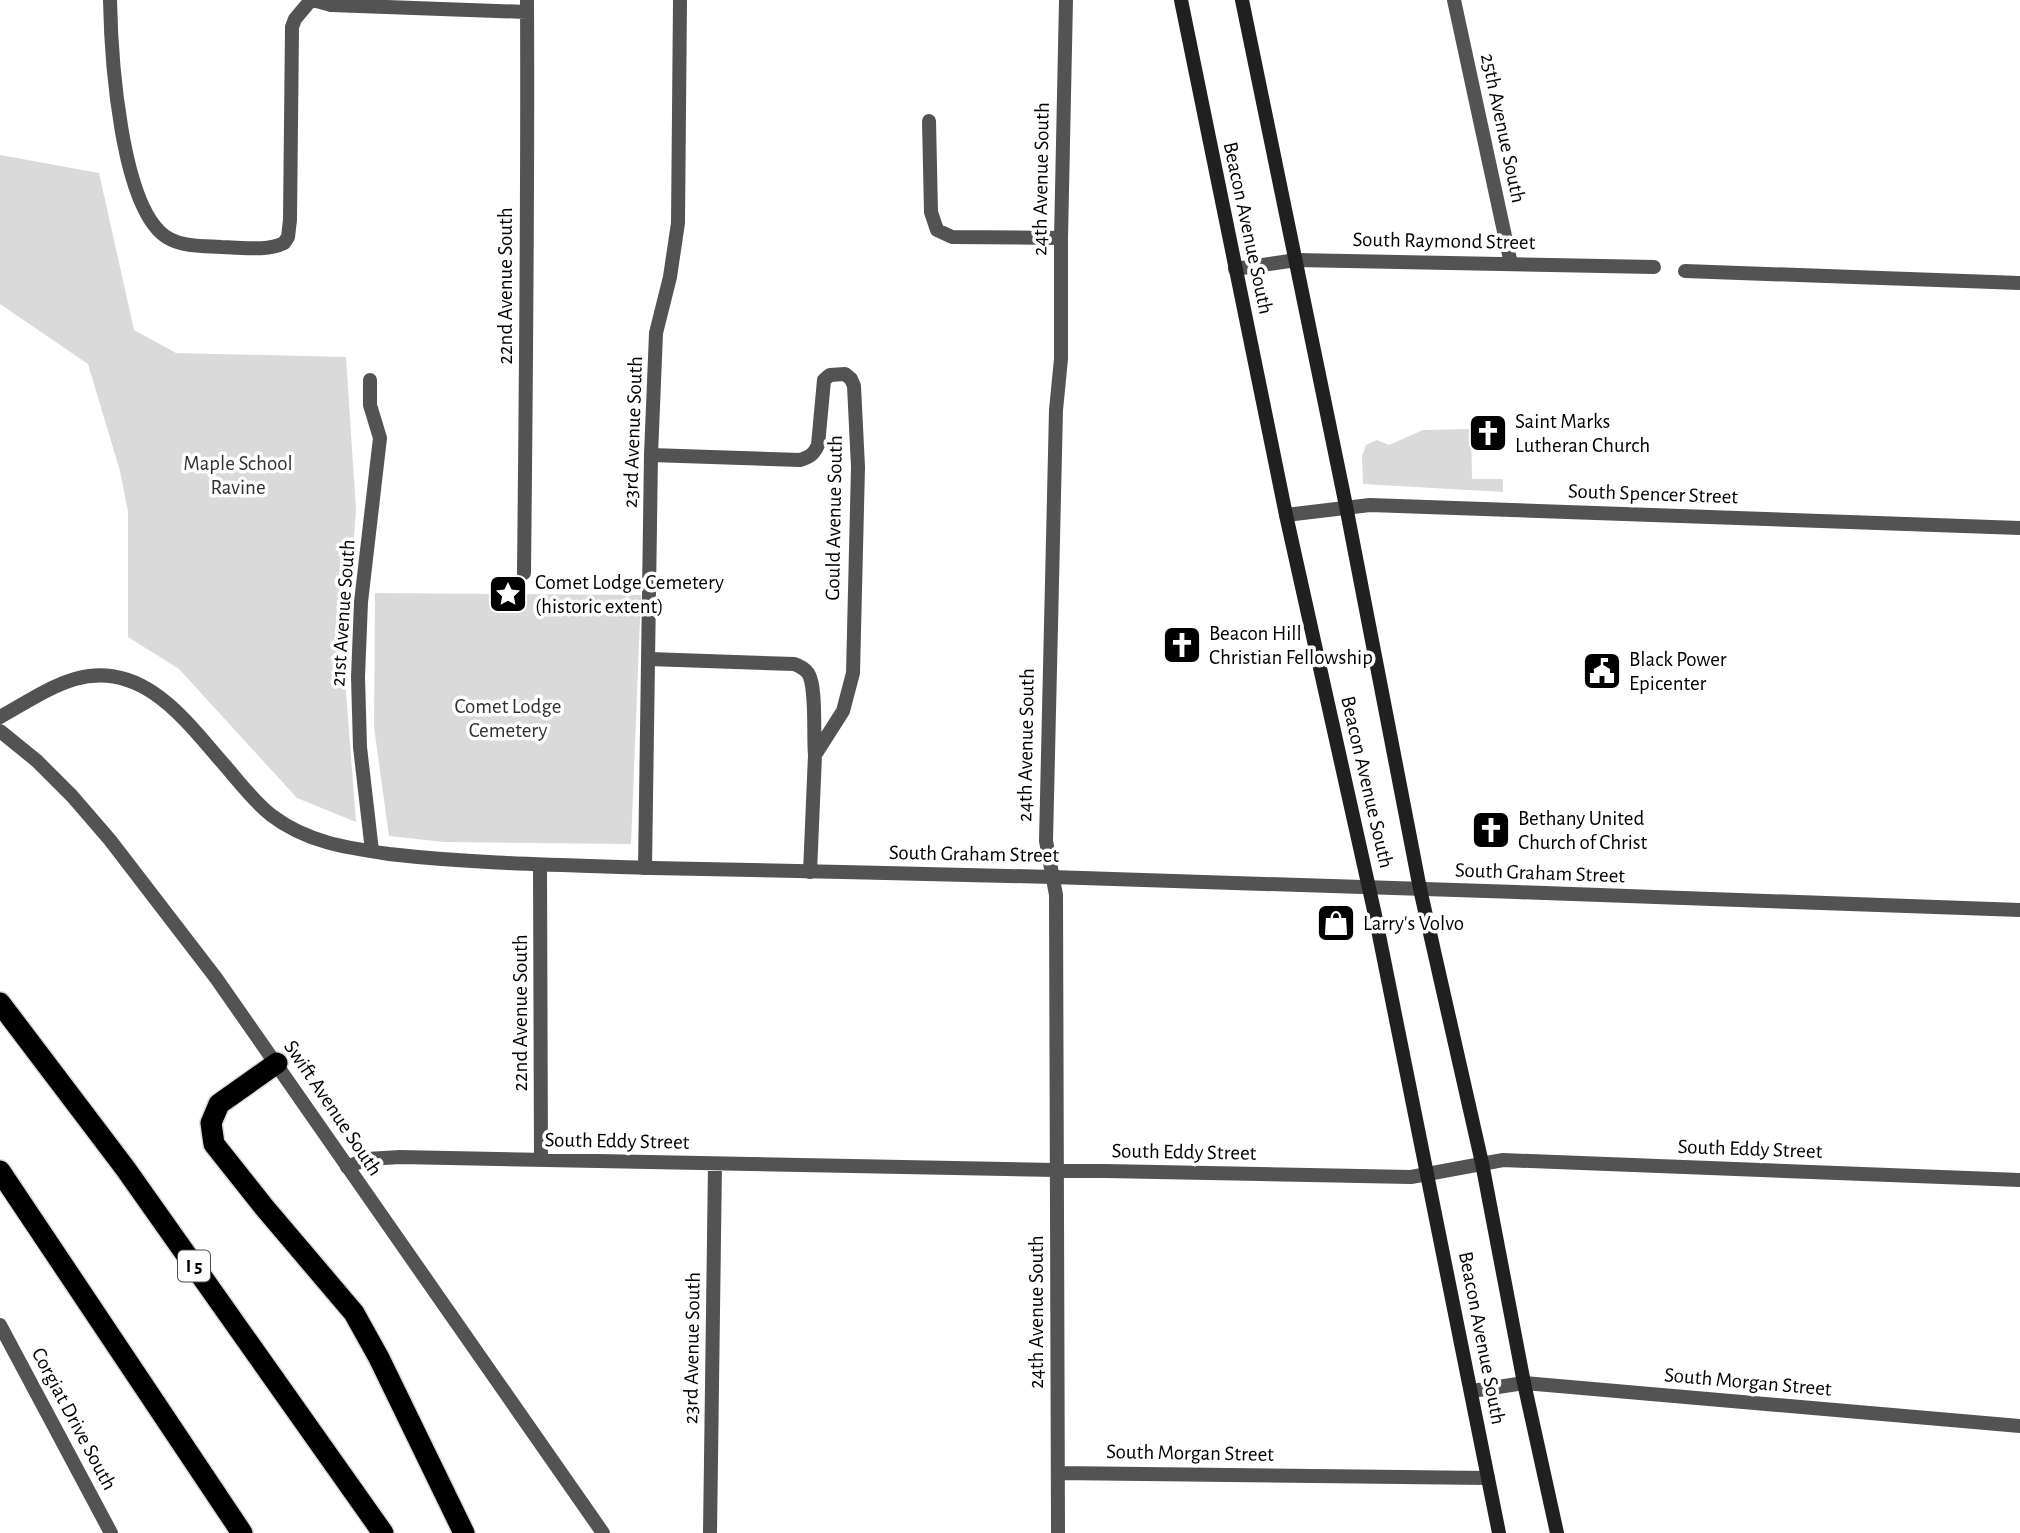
<svg xmlns="http://www.w3.org/2000/svg" width="2020" height="1533" font-family="'Alegreya Sans',sans-serif">
	<style>
		.green { fill: #dadada }
		.lines { fill: none; stroke-linecap: round; stroke-linejoin: round }
		.motorway-casing { stroke: #dbdbdb; stroke-width: 24 }
		.minor { stroke: #535353; stroke-width: 14 }
		.tertiary { stroke: #535353; stroke-width: 14 }
		.secondary { stroke: #202020; stroke-width: 14 }
		.motorway { stroke: #000; stroke-width: 21 }
		.labels { text-anchor: middle; dominant-baseline: central; stroke-width: 7; stroke-linejoin: round; paint-order: stroke }
		.shield { fill: #fff; stroke: #4c4c4c; stroke-width: 2 }
		.shield-label { font-size: 19px; font-weight: bold; fill: #000 }
		.street-label { font-size: 21px; fill: #000; stroke: #fff }
		.poi-label { font-size: 21px; fill: #000; stroke: #fff; text-anchor: start }
		.park-label { font-size: 21px; fill: #313131; stroke: #fff }
	</style>
	<rect width="100%" height="100%" fill="#fff"/>
	<path class="green" d="M 0,155 L 99,173 L 134,330 L 176,353 L 346,357 L 356,510 L 344,666 L 356,822 L 297,798 L 179,669 L 128,637 L 128,512 L 120,471 L 88,364 L 0,304 Z
		M 1471,429 L 1472,479 L 1503,479 L 1503,492 L 1363,484 L 1362,456 L 1366,445 L 1377,440 L 1389,445 L 1423,430 Z
		M 375,593 L 641,595 L 631,844 L 444,842 L 389,836 L 374,727 Z"/>
	<g class="lines">
		<g class="motorway-casing">
			<path id="motorway" d="M 0,1003 L 125,1168 L 383,1533
				M 277,1063 L 219,1104 L 211,1123 L 214,1144 L 264,1207 L 354,1313 L 379,1358 L 464,1533
				M 0,1171 L 242,1533"/>
		</g>
		<path class="minor" d="M 110,0 C 111,53 120,210 168,238 C 184,247 204,246 221,247 C 240,247 266,252 284,243 L 288,237 L 290,220 L 292,27 L 295,19 L 311,0
			M 313,0 L 331,5 L 527,12
			M 1454,0 L 1511,264
			M 929,121 L 931,212 L 937,230 L 952,237 L 1061,238
			M 1235,269 L 1296,260 L 1654,267
			M 1685,271 L 2020,283
			M 370,380 L 370,405 L 380,438 L 361,602 L 358,677 L 360,747 L 372,851
			M 651,455 L 800,460 C 810,457 814,454 818,445 L 824,380 L 830,375 L 845,374 L 851,379 L 854,386 L 858,467 L 853,673 L 843,711 L 815,755 L 810,872
			M 1286,515 L 1370,505 L 2020,528
			M 524,573 C 526,382 528,191 527,0
			M 649,659 L 794,664 C 800,666 804,668 808,673 C 817,686 813,737 815,755
			M 540,866 L 541,1160
			M 645,868 L 651,455 L 656,333 L 670,277 L 678,223 L 680,0
			M 347,1167 L 367,1159 L 400,1157 L 1411,1177 L 1503,1160 L 2020,1180
			M 0,1325 L 111,1533
			M 1472,1391 L 1524,1383 L 2020,1426
			M 1058,1473 L 1488,1478
			M 710,1533 L 715,1164
			M 1058,1533 L 1056,895 L 1046,841 L 1056,410 L 1061,359 L 1061,238 L 1066,0"/>
		<path class="tertiary" d="M 0,717 C 24,704 48,687 75,679 C 141,660 184,718 221,761 C 237,779 252,800 271,815 C 306,842 347,848 389,854 C 477,864 564,865 652,868 C 785,871 919,873 1052,877 C 1375,886 1697,899 2020,910
			M 0,731 L 37,761 L 72,796 L 110,840 L 216,978 L 603,1533"/>
		<path class="secondary" d="M 1181,0 L 1286,515 L 1375,915 L 1499,1533
			M 1242,0 L 1346,506 L 1420,889 L 1482,1163 L 1524,1383 L 1557,1533"/>
		<use href="#motorway" class="motorway"/>
	</g>
	<defs>
		<g id="church-square" transform="scale(2.0125)"><rect x="-9" y="-9" width="18" height="18" rx="4" fill="#000" stroke="#fff"/><path d="M-1.2-6h2.4v3.5h3.3v2.4h-3.3V6h-2.4V-.1h-3.3v-2.4h3.3Z" fill="#fff"/></g>
		<g id="sight-square" transform="scale(2.0125)"><rect x="-9" y="-9" width="18" height="18" rx="4" fill="#000" stroke="#fff"/><path d="M0-6L1.8-2.2L6-1.7L2.9 1.2L3.7 5.4L0 3.3L-3.7 5.4L-2.9 1.2L-6-1.7L-1.8-2.2Z" fill="#fff"/></g>
		<g id="civic-square" transform="scale(2.0125)"><rect x="-9" y="-9" width="18" height="18" rx="4" fill="#000" stroke="#fff"/><path d="M-.6-6.5H3V-4.5H.6V-3L4-1V1h2V6H-6V1h2V-1L-.6-3ZM-1.2 2.5V6h2.4V2.5Z" fill="#fff"/></g>
		<g id="shop-square" transform="scale(2.0125)"><rect x="-9" y="-9" width="18" height="18" rx="4" fill="#000" stroke="#fff"/><path d="M-5-2.5h2.3a2.7 3.5 0 0 1 5.4 0H5L5.5 6h-11ZM-1.5-2.5h3a1.5 2.3 0 0 0-3 0Z" fill="#fff"/></g>
	</defs>
	<g fill-rule="evenodd">
		<use href="#church-square" x="1488" y="433"/>
		<use href="#sight-square" x="508" y="594"/>
		<use href="#church-square" x="1182" y="645"/>
		<use href="#civic-square" x="1602" y="671"/>
		<use href="#church-square" x="1491" y="830"/>
		<use href="#shop-square" x="1336" y="923"/>
	</g>
	<g class="labels">
		<rect class="shield" x="178" y="1250.5" width="32" height="31" rx="5"/>
		<g class="shield-label">
			<text x="194" y="1266">I 5</text>
		</g>
		<g class="street-label">
			<text transform="translate(1503 128) rotate(78)">25th Avenue South</text>
			<text transform="translate(1041 179) rotate(-89)">24th Avenue South</text>
			<text transform="translate(1248 228) rotate(78)">Beacon Avenue South</text>
			<text transform="translate(1444 241) rotate(1)">South Raymond Street</text>
			<text transform="translate(505 286) rotate(-90)">22nd Avenue South</text>
			<text transform="translate(633 432) rotate(-88)">23rd Avenue South</text>
			<text transform="translate(1653 494) rotate(2)">South Spencer Street</text>
			<text transform="translate(834 518) rotate(-89)">Gould Avenue South</text>
			<text transform="translate(343 613) rotate(-86)">21st Avenue South</text>
			<text transform="translate(1026 745) rotate(-89)">24th Avenue South</text>
			<text transform="translate(1367 782) rotate(77)">Beacon Avenue South</text>
			<text transform="translate(974 854) rotate(1)">South Graham Street</text>
			<text transform="translate(1540 873) rotate(2)">South Graham Street</text>
			<text transform="translate(520 1013) rotate(-90)">22nd Avenue South</text>
			<text transform="translate(333 1108) rotate(56)">Swift Avenue South</text>
			<text transform="translate(617 1141) rotate(1)">South Eddy Street</text>
			<text transform="translate(1750 1149) rotate(2)">South Eddy Street</text>
			<text transform="translate(1184 1152) rotate(1)">South Eddy Street</text>
			<text transform="translate(1036 1312) rotate(-90)">24th Avenue South</text>
			<text transform="translate(1482 1338) rotate(79)">Beacon Avenue South</text>
			<text transform="translate(692 1348) rotate(-89)">23rd Avenue South</text>
			<text transform="translate(1748 1382) rotate(5)">South Morgan Street</text>
			<text transform="translate(74 1419) rotate(62)">Corgiat Drive South</text>
			<text transform="translate(1190 1453) rotate(1)">South Morgan Street</text>
		</g>
		<g class="poi-label">
			<text x="1515" y="421">Saint Marks<tspan x="1515" dy="24">Lutheran Church</tspan></text>
			<text x="535" y="582">Comet Lodge Cemetery<tspan x="535" dy="24">(historic extent)</tspan></text>
			<text x="1209" y="633">Beacon Hill<tspan x="1209" dy="24">Christian Fellowship</tspan></text>
			<text x="1629" y="659">Black Power<tspan x="1629" dy="24">Epicenter</tspan></text>
			<text x="1518" y="818">Bethany United<tspan x="1518" dy="24">Church of Christ</tspan></text>
			<text x="1363" y="923">Larry's Volvo</text>
		</g>
		<g class="park-label">
			<text x="238" y="463">Maple School<tspan x="238" dy="24">Ravine</tspan></text>
			<text x="508" y="706">Comet Lodge<tspan x="508" dy="24">Cemetery</tspan></text>
		</g>
	</g>
</svg>
